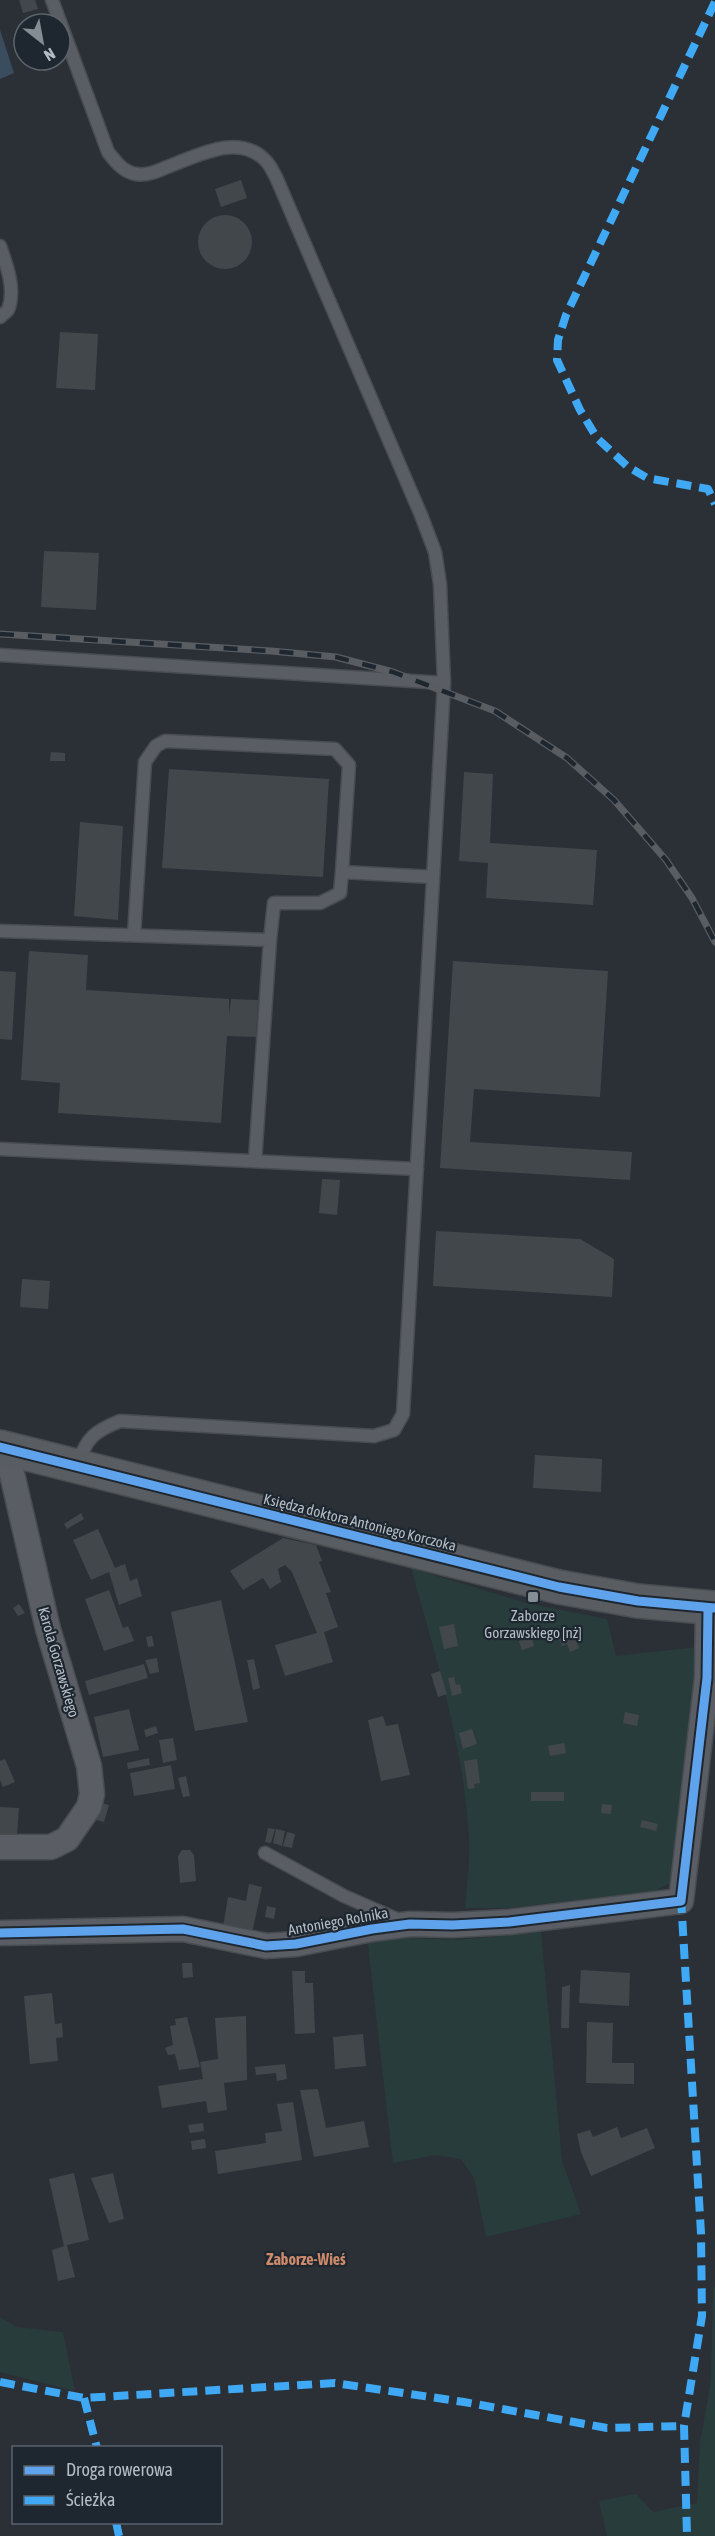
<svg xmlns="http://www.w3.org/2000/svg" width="715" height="2536" font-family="'Asap Condensed',sans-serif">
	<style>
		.green { fill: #283c3c }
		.water { fill: #3a4d5f }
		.building { fill: #42474c }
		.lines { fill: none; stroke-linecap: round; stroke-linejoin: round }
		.lane-casing { stroke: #484c51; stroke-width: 15 }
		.street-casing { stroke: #484c51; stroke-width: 27 }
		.secondary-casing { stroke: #484c51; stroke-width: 36 }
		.lane { stroke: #5a5e64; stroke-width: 12 }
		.street { stroke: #5a5e64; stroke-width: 24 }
		.secondary { stroke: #595d62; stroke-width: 33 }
		.rail-casing { stroke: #595d62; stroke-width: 7 }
		.rail { stroke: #1e2730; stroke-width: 4.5; stroke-dasharray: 14; stroke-linecap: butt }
		.quiet { stroke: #3fa9f5; stroke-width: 8; stroke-dasharray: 15 8; stroke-linecap: butt }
		.cycleway-casing { stroke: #1e2730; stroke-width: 13 }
		.cycleway { stroke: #60a3ed; stroke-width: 9 }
		.poi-dot { fill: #848c94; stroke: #1e2730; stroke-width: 2 }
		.labels { text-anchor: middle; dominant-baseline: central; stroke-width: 4.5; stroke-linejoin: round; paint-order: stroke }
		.street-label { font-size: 15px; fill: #b4bdc6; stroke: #1e2730 }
		.poi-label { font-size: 15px; fill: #b4bdc6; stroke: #1e2730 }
		.neighbourhood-label { font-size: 16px; font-weight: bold; fill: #cc8a6a; stroke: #1e2730 }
	</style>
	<rect width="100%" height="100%" fill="#2a3036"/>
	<path class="green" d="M 411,1568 L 526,1603 L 607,1619 L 616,1656 L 698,1647 L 673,1882 L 654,1891 L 507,1908 L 465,1908 C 467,1886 470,1862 469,1840 C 464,1746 436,1658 411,1568 Z
		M 541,1932 L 562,2161 L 581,2214 L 486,2237 L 474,2178 L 461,2159 L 435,2155 L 393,2163 L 367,1936 L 456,1940 Z
		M 715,2285 L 715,2536 L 607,2536 L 599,2501 L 636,2494 L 653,2512 L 697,2503 L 700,2442 L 711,2381 L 713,2288 Z
		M 0,2317 L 17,2327 L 63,2332 L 75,2391 L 0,2372 Z"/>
	<path class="water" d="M 0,30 L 14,73 L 0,79 Z"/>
	<path class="building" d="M 19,0 L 35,0 L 38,9 L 23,13 Z
		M 241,180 L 247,198 L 221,207 L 215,189 Z
		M198 242a27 27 0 1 1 54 0a27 27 0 1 1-54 0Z
		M 60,332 L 98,334 L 95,390 L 56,388 Z
		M 44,551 L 99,553 L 96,610 L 41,607 Z
		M 51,752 L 65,753 L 65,761 L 50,761 Z
		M 169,769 L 329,779 L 323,877 L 162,868 Z
		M 464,772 L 493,774 L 490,843 L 597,850 L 593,905 L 486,898 L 488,863 L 459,861 Z
		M 80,822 L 123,826 L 118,920 L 74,916 Z
		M 29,951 L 88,955 L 86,990 L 229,999 L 229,1015 L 231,999 L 258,1000 L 256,1037 L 227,1036 L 221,1123 L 58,1113 L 60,1083 L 21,1080 Z
		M 453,961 L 608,971 L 600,1097 L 474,1089 L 470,1142 L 632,1152 L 630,1180 L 440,1168 Z
		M 0,971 L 16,972 L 12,1040 L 0,1039 Z
		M 322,1179 L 340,1180 L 337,1215 L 319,1213 Z
		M 436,1231 L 580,1239 L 614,1259 L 612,1297 L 433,1286 Z
		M 22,1279 L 50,1281 L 48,1309 L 20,1307 Z
		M 535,1455 L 602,1459 L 601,1492 L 533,1488 Z
		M 81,1513 L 84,1519 L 67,1529 L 64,1524 Z
		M 98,1529 L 115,1568 L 125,1564 L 130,1581 L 137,1578 L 142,1596 L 119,1605 L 109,1572 L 91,1580 L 73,1540 Z
		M 283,1538 L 316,1545 L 322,1561 L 319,1562 L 331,1592 L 326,1593 L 338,1627 L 324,1632 L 333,1662 L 285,1676 L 275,1645 L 317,1633 L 292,1572 L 285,1565 L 278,1569 L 281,1582 L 270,1589 L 263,1578 L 243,1590 L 230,1571 Z
		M 109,1590 L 123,1628 L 128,1626 L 134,1641 L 104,1651 L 85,1599 Z
		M 221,1600 L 248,1722 L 195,1731 L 171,1612 Z
		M 19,1604 L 25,1613 L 18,1616 L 13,1608 Z
		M 454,1624 L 458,1646 L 444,1649 L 439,1627 Z
		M 572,1631 L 579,1648 L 570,1652 L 567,1644 L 562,1646 L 558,1637 Z
		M 152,1636 L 154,1646 L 148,1647 L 146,1637 Z
		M 532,1637 L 534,1646 L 522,1650 L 519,1641 Z
		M 157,1658 L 159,1672 L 150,1674 L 145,1660 Z
		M 254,1659 L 260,1688 L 253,1690 L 247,1660 Z
		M 144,1664 L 148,1678 L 89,1695 L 85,1681 Z
		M 440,1671 L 447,1694 L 438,1697 L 431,1674 Z
		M 454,1677 L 456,1685 L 460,1684 L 462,1693 L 452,1696 L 448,1678 Z
		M 129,1709 L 139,1750 L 103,1757 L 94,1717 Z
		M 625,1712 L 639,1715 L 637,1726 L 623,1723 Z
		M 383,1716 L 386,1726 L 398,1724 L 410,1775 L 381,1781 L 368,1720 Z
		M 156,1726 L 158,1733 L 146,1737 L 144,1730 Z
		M 472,1729 L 477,1744 L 463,1749 L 459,1733 Z
		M 173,1738 L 177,1760 L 163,1763 L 159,1740 Z
		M 564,1743 L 566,1753 L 550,1756 L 548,1746 Z
		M 149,1758 L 150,1765 L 128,1769 L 127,1763 Z
		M 5,1759 L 15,1782 L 3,1787 L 0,1780 L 0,1761 Z
		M 477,1759 L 480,1783 L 474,1784 L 475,1788 L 468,1789 L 464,1761 Z
		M 171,1765 L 175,1789 L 134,1796 L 130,1773 Z
		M 186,1776 L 190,1796 L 183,1797 L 178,1778 Z
		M 531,1792 L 564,1792 L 564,1801 L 531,1801 Z
		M 99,1802 L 109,1805 L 104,1822 L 92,1819 Z
		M 602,1804 L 612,1805 L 611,1814 L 601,1813 Z
		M 0,1807 L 19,1808 L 17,1835 L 0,1834 Z
		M 642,1820 L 658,1824 L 656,1831 L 640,1827 Z
		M 268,1828 L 275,1829 L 271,1843 L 265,1842 Z
		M 276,1829 L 285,1831 L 282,1846 L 273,1843 Z
		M 287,1832 L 295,1834 L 292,1848 L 283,1846 Z
		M 182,1850 L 190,1850 L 194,1855 L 196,1881 L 180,1883 L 178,1856 Z
		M 249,1884 L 262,1887 L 252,1933 L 223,1927 L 228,1897 L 246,1901 Z
		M 267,1906 L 276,1908 L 274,1919 L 265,1917 Z
		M 182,1963 L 192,1963 L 193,1977 L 183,1978 Z
		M 581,1970 L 630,1973 L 629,2006 L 579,2003 Z
		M 292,1971 L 305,1971 L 305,1983 L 313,1983 L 315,2033 L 295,2034 Z
		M 570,1985 L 569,2028 L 561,2028 L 562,1987 Z
		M 52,1993 L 55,2024 L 62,2023 L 63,2037 L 56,2038 L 58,2061 L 30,2064 L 24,1996 Z
		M 246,2016 L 247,2080 L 224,2083 L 227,2110 L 208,2113 L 206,2101 L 162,2108 L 158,2086 L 203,2079 L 200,2062 L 218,2059 L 215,2018 Z
		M 187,2017 L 200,2067 L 179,2070 L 175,2054 L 168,2055 L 165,2048 L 173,2045 L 170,2026 L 176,2025 L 175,2019 Z
		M 587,2022 L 613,2023 L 612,2063 L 634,2063 L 634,2084 L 586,2083 Z
		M 363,2034 L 366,2066 L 335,2069 L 333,2037 Z
		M 285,2064 L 287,2079 L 277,2081 L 276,2073 L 256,2075 L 255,2067 Z
		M 318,2089 L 326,2128 L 364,2121 L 369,2147 L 314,2157 L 300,2090 Z
		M 293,2102 L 302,2160 L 218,2174 L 215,2151 L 266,2143 L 265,2133 L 282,2131 L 277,2104 Z
		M 203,2123 L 204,2131 L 190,2133 L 188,2125 Z
		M 617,2127 L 621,2138 L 647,2128 L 655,2148 L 591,2176 L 581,2152 L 577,2134 L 590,2130 L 593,2137 Z
		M 205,2139 L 206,2148 L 192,2150 L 191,2141 Z
		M 74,2173 L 89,2240 L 67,2245 L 75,2277 L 58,2281 L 52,2250 L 64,2246 L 49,2179 Z
		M 113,2173 L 124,2219 L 109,2223 L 91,2178 Z"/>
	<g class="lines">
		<g class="lane-casing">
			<path id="lane" d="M 0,246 C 7,266 16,290 8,310 L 0,317
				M 0,655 L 444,683 L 440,584 L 435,552 L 421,515 L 276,177 C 273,172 270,165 266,161 C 239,132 197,156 167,167 C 158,171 147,176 136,174 C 123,172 116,162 108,152 L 52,0
				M 0,931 L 270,940 L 255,1161
				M 134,935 L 145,762 L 156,746 L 165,741 L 335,749 L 349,765 L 342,872 L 433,877
				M 270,940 L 274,903 L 320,903 L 340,893 L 342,872
				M 0,1149 L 417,1169
				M 78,1464 C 86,1438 95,1431 120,1421 L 374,1436 L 394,1430 L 403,1414 L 444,683
				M 265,1853 L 344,1896 L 401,1921"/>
		</g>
		<g class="street-casing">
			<path id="street" d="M 0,1847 L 51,1847 L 67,1839 L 89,1807 L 92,1794 L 89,1766 L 48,1629 L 6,1448
				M 0,1933 L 183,1929 L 266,1946 L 296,1944 L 372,1929 L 410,1924 L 453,1925 L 509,1922 L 681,1901 L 707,1678 L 708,1608"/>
		</g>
		<g class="secondary-casing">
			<path id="secondary" d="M 0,1447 L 559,1587 L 638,1601 L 715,1608"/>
		</g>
		<use href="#lane" class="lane"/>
		<use href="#street" class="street"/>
		<use href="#secondary" class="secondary"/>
		<g class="rail-casing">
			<path id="rail" d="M 0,634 L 271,651 L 336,657 L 393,672 L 495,711 L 567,758 L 614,800 L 666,860 L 692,898 L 715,942"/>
		</g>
		<use href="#rail" class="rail"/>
		<path class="quiet" d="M 715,2 L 566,315 L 558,340 L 557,360 L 580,410 L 597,438 L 627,466 L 647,478 L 708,489 L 715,504
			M 681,1898 L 701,2233 L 702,2316 L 684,2426 L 687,2536
			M 0,2382 L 84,2398 L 335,2383 L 464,2402 L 607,2428 L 684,2426
			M 84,2398 L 97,2448
			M 116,2522 L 119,2536"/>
		<g class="cycleway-casing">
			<path id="cycleway" d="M 0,1447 L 559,1587 L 638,1601 L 715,1608
				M 0,1933 L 183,1929 L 266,1946 L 296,1944 L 372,1929 L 410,1924 L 453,1925 L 509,1922 L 681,1901 L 707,1678 L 708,1608"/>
		</g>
		<use href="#cycleway" class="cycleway"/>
	</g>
	<rect class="poi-dot" x="527" y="1591" width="12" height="12" rx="3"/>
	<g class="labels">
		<g class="street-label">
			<text transform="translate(360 1522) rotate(14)">Księdza doktora Antoniego Korczoka</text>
			<text transform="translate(59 1662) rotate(74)">Karola Gorzawskiego</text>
			<text transform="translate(338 1921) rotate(-10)">Antoniego Rolnika</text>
		</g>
		<g class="poi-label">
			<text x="533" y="1615">Zaborze<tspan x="533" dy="17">Gorzawskiego [nż]</tspan></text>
		</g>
		<g class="neighbourhood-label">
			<text x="306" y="2259">Zaborze-Wieś</text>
		</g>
	</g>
	<rect x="12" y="2446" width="210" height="78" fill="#1e2730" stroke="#5a636c" stroke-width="1.5"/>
	<rect x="24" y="2466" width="30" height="9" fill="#60a3ed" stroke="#5a636c" stroke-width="1.5"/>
	<text x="66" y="2476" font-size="18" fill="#b4bdc6">Droga rowerowa</text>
	<rect x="24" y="2496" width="30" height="9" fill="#3fa9f5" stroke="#5a636c" stroke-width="1.5"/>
	<text x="66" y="2506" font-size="18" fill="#b4bdc6">Ścieżka</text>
	<g transform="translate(42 42) rotate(149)"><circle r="28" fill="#1e2730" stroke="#5a636c" stroke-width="1.5"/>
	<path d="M0-4.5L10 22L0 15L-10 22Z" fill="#848c94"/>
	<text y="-9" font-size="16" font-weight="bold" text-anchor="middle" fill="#b4bdc6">N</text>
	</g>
</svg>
